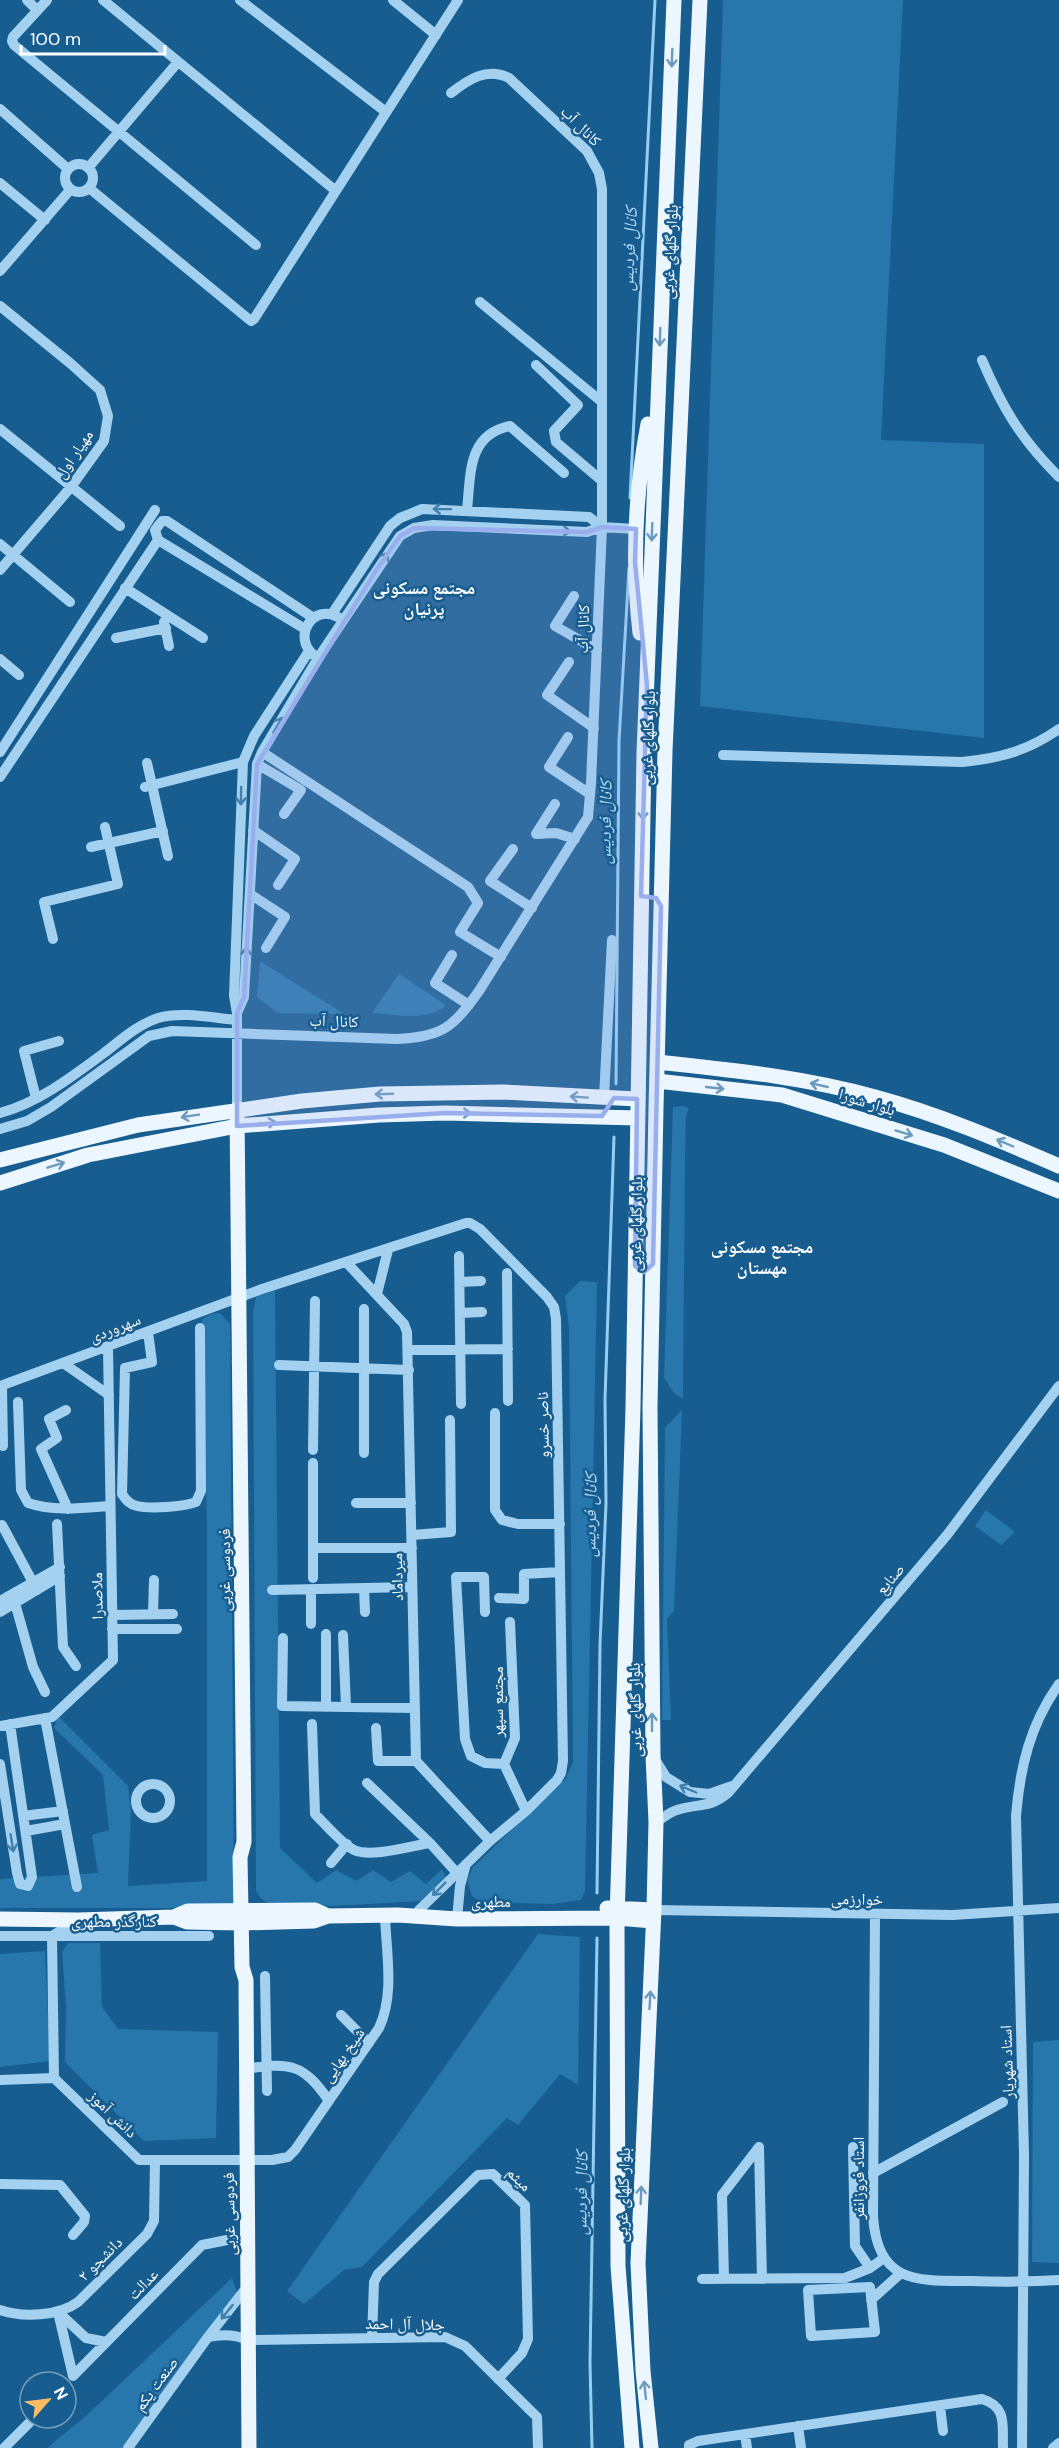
<svg xmlns="http://www.w3.org/2000/svg" width="1059" height="2448" font-family="'DM Sans','Noto Naskh Arabic',sans-serif">
	<style>
		.green { fill: #2776ac }
		.lines { fill: none; stroke-linecap: round; stroke-linejoin: round }
		.stream { stroke: #96cef2; stroke-width: 3 }
		.minor { stroke: #a4d1ef; stroke-width: 10 }
		.major { stroke: #ecf6ff; stroke-width: 15 }
		.oneway { stroke: #6c9abc }
		.oneway2 { stroke: #4180ac }
		.marked { fill: #99afed; fill-opacity: 0.2; stroke: #99afed; stroke-width: 4.5; stroke-linejoin: round }
		.labels { text-anchor: middle; dominant-baseline: central; stroke-width: 5; stroke-linejoin: round; paint-order: stroke }
		.street-label { font-size: 16px; fill: #fff; stroke: #175d8f }
		.water-label { font-size: 18px; font-style: italic; fill: #b0daf6; stroke: #175d8f }
		.neighbourhood-label { font-size: 18px; font-weight: bold; fill: #fff; stroke: #175d8f }
	</style>
	<rect width="100%" height="100%" fill="#175d8f"/>
	<path class="green" d="M 723,0 L 903,0 L 881,440 L 984,444 L 984,738 L 700,706 Z
		M 260,961 L 344,1014 L 278,1013 L 257,997 Z
		M 399,974 L 446,1005 C 431,1022 393,1014 372,1013 Z
		M 683,1106 L 689,1108 L 686,1116 L 685,1155 L 683,1399 L 674,1393 L 664,1378 L 673,1107 Z
		M 580,1281 L 597,1282 L 585,1891 L 581,1900 L 552,1904 L 481,1902 L 472,1896 L 467,1880 L 473,1867 L 566,1778 L 573,1762 L 569,1327 L 565,1296 Z
		M 275,1290 L 280,1848 L 317,1883 L 336,1870 L 356,1881 L 373,1870 L 391,1882 L 410,1871 L 426,1884 L 442,1869 L 446,1877 L 421,1901 C 392,1902 285,1912 264,1901 C 260,1898 258,1894 256,1890 L 253,1312 L 256,1297 Z
		M 220,1313 L 230,1324 L 234,1902 L 225,1908 L 0,1908 L 0,1879 L 98,1873 L 92,1835 L 109,1830 L 103,1775 L 54,1728 L 58,1716 L 128,1786 L 131,1810 L 128,1886 L 207,1881 L 207,1527 L 202,1319 L 211,1314 Z
		M 682,1410 L 674,1611 L 667,1619 L 671,1720 L 662,1720 L 665,1428 Z
		M 986,1510 L 1015,1532 L 1001,1545 L 975,1526 Z
		M 538,1934 L 580,1937 L 578,2085 L 560,2074 L 518,2125 L 507,2118 L 362,2267 L 344,2270 L 304,2304 L 287,2291 Z
		M 68,1943 L 100,1943 L 102,2007 L 118,2029 L 218,2032 L 216,2138 L 144,2141 L 65,2062 L 66,2006 L 62,1952 Z
		M 45,1951 L 50,2061 L 0,2067 L 0,1954 Z
		M 1059,2040 L 1059,2263 L 1032,2262 L 1033,2042 Z
		M 232,2278 L 238,2296 L 132,2448 L 47,2448 L 87,2415 Z"/>
	<g class="lines">
		<path class="stream" d="M 630,498 L 655,0
			M 616,1084 L 619,741 L 629,568
			M 597,1893 L 600,1644 L 606,1504 L 605,1399 L 614,1137
			M 592,2448 L 590,2363 L 597,1938"/>
		<path class="minor" d="M 27,0 L 37,10
			M 47,0 L 13,37 L 12,41 L 14,45 L 256,245
			M 103,0 L 336,191
			M 240,0 L 386,112
			M 393,0 L 436,35
			M 0,109 L 68,169
			M65 178a14 14 0 1 1 28 0a14 14 0 1 1-28 0Z
			M 88,168 L 178,62
			M 0,183 L 45,220
			M 89,188 L 251,321 L 254,319 L 458,0
			M 0,271 L 70,190
			M 480,302 L 602,402
			M 0,306 L 70,363 L 100,390 L 108,416 L 104,441 L 71,487 L 0,570
			M 982,360 C 1003,409 1021,439 1059,477
			M 536,365 L 578,405 L 554,431 L 556,442 L 601,480
			M 0,429 L 120,526
			M 467,510 C 471,474 467,435 510,426 L 564,473
			M 158,540 L 155,530 L 162,521 L 167,521 L 312,617
			M 0,544 L 70,602
			M 125,588 L 203,638
			M 574,596 L 555,626 L 597,650
			M 332,614 L 390,526 L 400,518 L 422,509 L 589,517 L 602,527
			M 164,622 L 169,646
			M 116,638 L 166,628
			M 314,655 C 292,638 312,603 338,617
			M 0,659 L 19,675
			M 569,662 L 547,695 L 594,728
			M 568,737 L 549,767 L 590,794
			M 0,752 L 155,510
			M 262,752 L 468,887 L 478,903 L 460,932 L 501,957
			M 723,755 L 962,762 C 1001,758 1027,751 1059,729
			M 147,763 L 168,856
			M 257,764 L 301,790 L 284,814
			M 0,777 L 158,540 L 305,629
			M 145,787 L 243,762
			M 555,804 L 536,834 L 556,833 L 575,839
			M 253,830 L 295,859 L 278,885
			M 91,847 L 163,831
			M 513,849 L 490,881 L 532,908
			M 250,894 L 285,917 L 266,948
			M 53,939 L 44,902 L 118,884 L 105,827
			M 452,955 L 435,983 L 469,1005
			M 237,1013 L 244,997 L 257,764 L 262,752 L 318,658 L 400,536 L 414,528 L 433,525 L 587,532 L 602,527 L 636,529
			M 36,1098 L 24,1051 L 59,1041
			M 604,1098 L 612,940
			M 237,1109 L 237,1013 L 234,996 L 243,762 L 254,736 L 309,651
			M 0,1113 C 38,1103 73,1076 104,1053 C 121,1040 137,1025 158,1018 C 182,1011 213,1018 237,1020
			M 0,1129 L 27,1121 L 51,1107 L 149,1036 L 172,1031 L 397,1039 C 443,1037 453,1027 479,991 L 588,817 L 591,783 L 602,527 L 602,189 L 599,173 L 587,151 L 509,78 C 487,67 469,79 451,93
			M 459,1256 L 461,1404
			M 347,1263 L 404,1324 L 407,1332 L 416,1761 L 490,1841
			M 507,1273 L 508,1401
			M 460,1282 L 481,1281
			M 377,1294 L 388,1250
			M 364,1309 L 364,1453
			M 460,1313 L 482,1312
			M 148,1332 L 152,1362 L 125,1368 L 122,1494 C 126,1500 129,1504 137,1506 C 150,1509 184,1507 196,1502 L 201,1491 L 200,1328
			M 408,1350 L 508,1349
			M 63,1363 L 109,1395
			M 279,1365 L 409,1370
			M 0,1386 L 262,1289 L 466,1223 L 470,1223 L 480,1229 L 547,1297 L 554,1307 L 556,1319 L 563,1761 L 561,1773 L 557,1780 L 526,1811 L 490,1841 L 419,1910 L 418,1918
			M 2,1386 L 3,1446
			M 18,1402 L 21,1490 L 28,1503 C 55,1512 83,1508 110,1506
			M 66,1410 L 49,1419 L 57,1438 L 41,1449 L 68,1509
			M 495,1413 L 495,1510 L 502,1520 L 518,1524 L 560,1524
			M 313,1450 L 315,1301
			M 356,1503 L 411,1503
			M 57,1524 L 63,1647 L 76,1666
			M 2,1525 L 37,1590
			M 412,1535 L 451,1532 L 450,1420
			M 313,1548 L 412,1548
			M 313,1578 L 313,1463
			M 364,1588 L 365,1612
			M 272,1590 L 412,1587
			M 499,1598 L 524,1599 L 524,1574 L 560,1572
			M 0,1601 L 60,1567
			M 15,1603 L 33,1667 L 45,1692
			M 0,1612 L 60,1576
			M 485,1612 L 484,1577 L 456,1577 L 465,1739 L 471,1756 L 485,1763 L 504,1764
			M 153,1614 L 154,1580
			M 112,1615 L 173,1614
			M 510,1622 L 515,1738 L 504,1764 L 526,1811
			M 311,1624 L 311,1590
			M 112,1629 L 177,1629
			M 326,1634 L 326,1707
			M 343,1635 L 346,1707
			M 283,1638 L 282,1706 L 415,1708
			M 45,1718 L 77,1887
			M 312,1724 L 315,1814 C 325,1824 342,1844 354,1850 C 371,1858 411,1846 430,1843
			M 0,1726 L 52,1717 L 113,1660 L 108,1347
			M 376,1728 L 378,1761 L 416,1761
			M 654,1758 L 666,1777 L 690,1792 L 709,1794 L 732,1786
			M 0,1764 L 17,1873 L 20,1884 L 28,1886 L 32,1877 L 10,1724
			M 367,1783 L 430,1843 L 456,1872
			M136 1801a17 17 0 1 1 34 0a17 17 0 1 1-34 0Z
			M 23,1816 L 63,1811
			M 656,1822 C 663,1818 670,1812 677,1810 C 698,1803 709,1809 728,1793 L 947,1535 L 1059,1386
			M 26,1831 L 65,1824
			M 331,1863 L 347,1844
			M 654,1910 L 953,1915 L 1059,1908
			M 875,1914 L 873,2217 C 878,2284 917,2281 971,2281 C 1001,2282 1030,2282 1059,2280
			M 457,1919 L 460,1886 L 466,1864
			M 0,1936 L 52,1936 L 78,1920
			M 265,1976 L 267,2091
			M 341,2015 L 369,2043
			M 245,2069 C 289,2062 303,2063 329,2101
			M 54,2078 L 52,1936 L 209,1936
			M 0,2080 L 54,2078 L 139,2160 L 272,2160 L 288,2157 L 295,2150 L 379,2028 C 395,1995 386,1951 385,1915
			M 759,2147 L 762,2279
			M 853,2147 L 855,2246 L 870,2268 L 884,2258
			M 873,2173 L 1003,2102
			M 0,2184 L 60,2185 L 85,2216 L 84,2222 L 73,2235
			M 702,2279 L 845,2278 L 870,2268
			M 724,2279 L 722,2195 L 759,2147
			M 870,2287 L 875,2332 L 811,2336 L 808,2290 Z
			M 871,2300 L 901,2273
			M 0,2310 C 23,2318 59,2316 78,2302 L 147,2234 L 154,2221 L 155,2160
			M 208,2337 C 222,2334 234,2334 248,2340 L 445,2337 L 465,2346 L 537,2417 L 538,2448
			M 372,2338 L 374,2282 L 378,2274 L 478,2175 L 493,2174 L 525,2205 L 528,2339 L 522,2353 L 498,2379
			M 73,2376 L 202,2245 L 227,2240 L 247,2240
			M 73,2376 L 58,2312 L 86,2338 L 106,2342
			M 940,2406 L 943,2431
			M 798,2426 L 801,2448
			M 745,2434 L 747,2448
			M 4,2448 L 34,2418
			M 128,2448 L 208,2337 L 247,2287
			M 689,2448 L 689,2445 L 698,2441 L 982,2399 C 1008,2407 1002,2426 1003,2448
			M 1022,2448 L 1024,2156 L 1016,1816 C 1020,1767 1030,1725 1059,1684
			M 1053,2448 L 1059,2443"/>
		<path class="major" d="M 640,633 C 632,564 635,493 648,424
			M 658,1062 C 731,1070 804,1077 875,1097 C 938,1114 999,1140 1059,1166
			M 657,1081 L 782,1095 L 944,1145 L 1059,1191
			M 237,1109 L 244,1842 L 240,1857 L 242,1967 L 246,1980 L 249,2448
			M 0,1160 L 138,1125 L 302,1101 L 380,1094 L 503,1092 L 637,1099
			M 0,1183 L 88,1155 L 237,1126 L 379,1115 L 445,1113 L 637,1118
			M 607,1908 L 654,1910
			M 174,1917 L 187,1922 L 241,1923 L 314,1921 L 328,1916 L 398,1915 L 457,1919 L 617,1918 L 653,1921
			M 0,1919 L 79,1920 L 174,1917 L 188,1911 L 315,1910 L 328,1916
			M 632,2448 L 618,2266 L 617,1918 L 633,1408 L 644,753 L 674,0
			M 651,2448 L 643,2371 L 638,2263 L 654,1910 L 656,1822 L 653,1755 L 650,1407 L 656,1108 L 665,751 L 700,0"/>
	</g>
	<defs><path id="oneway-shaft" d="M-6 0H5M1.5-3L5.5 0L1.5 3" fill="none" stroke-width="1.6" stroke-linecap="round" stroke-linejoin="round" transform="scale(1.5)"/></defs>
	<g class="oneway">
		<use href="#oneway-shaft" transform="translate(672 58) rotate(92)"/>
		<use href="#oneway-shaft" transform="translate(660 337) rotate(92)"/>
		<use href="#oneway-shaft" transform="translate(652 532) rotate(92)"/>
		<use href="#oneway-shaft" transform="translate(643 811) rotate(91)"/>
		<use href="#oneway-shaft" transform="translate(819 1085) rotate(-167)"/>
		<use href="#oneway-shaft" transform="translate(715 1088) rotate(6)"/>
		<use href="#oneway-shaft" transform="translate(384 1094) rotate(178)"/>
		<use href="#oneway-shaft" transform="translate(579 1097) rotate(-176)"/>
		<use href="#oneway-shaft" transform="translate(462 1113)"/>
		<use href="#oneway-shaft" transform="translate(190 1116) rotate(171)"/>
		<use href="#oneway-shaft" transform="translate(267 1123) rotate(-6)"/>
		<use href="#oneway-shaft" transform="translate(904 1133) rotate(17)"/>
		<use href="#oneway-shaft" transform="translate(1005 1143) rotate(-157)"/>
		<use href="#oneway-shaft" transform="translate(56 1165) rotate(-17)"/>
		<use href="#oneway-shaft" transform="translate(652 1722) rotate(-90)"/>
		<use href="#oneway-shaft" transform="translate(650 2000) rotate(-87)"/>
		<use href="#oneway-shaft" transform="translate(641 2195) rotate(-88)"/>
		<use href="#oneway-shaft" transform="translate(645 2390) rotate(-96)"/>
	</g>
	<g class="oneway2">
		<use href="#oneway-shaft" transform="translate(442 509) rotate(-179)"/>
		<use href="#oneway-shaft" transform="translate(562 531) rotate(3)"/>
		<use href="#oneway-shaft" transform="translate(383 560) rotate(-56)"/>
		<use href="#oneway-shaft" transform="translate(278 725) rotate(-59)"/>
		<use href="#oneway-shaft" transform="translate(241 796) rotate(91)"/>
		<use href="#oneway-shaft" transform="translate(246 956) rotate(-87)"/>
		<use href="#oneway-shaft" transform="translate(688 1789) rotate(-157)"/>
		<use href="#oneway-shaft" transform="translate(12 1843) rotate(81)"/>
		<use href="#oneway-shaft" transform="translate(439 1889) rotate(135)"/>
		<use href="#oneway-shaft" transform="translate(227 2312) rotate(129)"/>
	</g>
	<path class="marked" d="M 602,527 L 636,529 L 635,562 L 647,685 L 641,896 L 656,898 L 661,906 L 653,1264 L 644,1272 L 635,1266 L 637,1099 L 614,1098 L 602,1116 L 445,1113 L 237,1126 L 237,1013 L 244,997 L 257,764 L 375,572 L 400,536 L 414,528 L 587,532 Z"/>
	<g class="labels">
		<g class="street-label">
			<text transform="translate(581 126) rotate(45)">کانال آب</text>
			<text transform="translate(670 252) rotate(-87)">بلوار گلهای غربی</text>
			<text transform="translate(74 454) rotate(-56)">مهیار اول</text>
			<text transform="translate(583 629) rotate(-88)">کانال آب</text>
			<text transform="translate(648 738) rotate(-88)">بلوار گلهای غربی</text>
			<text transform="translate(334 1021) rotate(2)">کانال آب</text>
			<text transform="translate(867 1102) rotate(17)">بلوار شورا</text>
			<text transform="translate(636 1224) rotate(-89)">بلوار گلهای غربی</text>
			<text transform="translate(115 1328) rotate(-21)">سهروردی</text>
			<text transform="translate(543 1425) rotate(-91)">ناصر خسرو</text>
			<text transform="translate(224 1570) rotate(-90)">فردوسی غربی</text>
			<text transform="translate(397 1577) rotate(-91)">میرداماد</text>
			<text transform="translate(890 1579) rotate(-50)">صنایع</text>
			<text transform="translate(97 1596) rotate(-91)">ملاصدرا</text>
			<text transform="translate(497 1702) rotate(-90)">مجتمع سپهر</text>
			<text transform="translate(635 1710) rotate(-91)">بلوار گلهای غربی</text>
			<text transform="translate(857 1899) rotate(1)">خوارزمی</text>
			<text x="491" y="1901">مطهری</text>
			<text x="114" y="1921">کنارگذر مطهری</text>
			<text transform="translate(343 2055) rotate(-55)">شیخ بهایی</text>
			<text transform="translate(1007 2062) rotate(-92)">استاد شهریار</text>
			<text transform="translate(113 2114) rotate(44)">دانش آموز</text>
			<text transform="translate(858 2178) rotate(-90)">استاد فروزانفر</text>
			<text transform="translate(519 2179) rotate(44)">میثم</text>
			<text transform="translate(623 2195) rotate(-88)">بلوار گلهای غربی</text>
			<text transform="translate(229 2214) rotate(-91)">فردوسی غربی</text>
			<text transform="translate(100 2259) rotate(-45)">دانشجو ۲</text>
			<text transform="translate(143 2284) rotate(-46)">عدالت</text>
			<text transform="translate(405 2324) rotate(1)">جلال آل احمد</text>
			<text transform="translate(156 2384) rotate(-54)">صنعت یکم</text>
		</g>
		<g class="water-label">
			<text transform="translate(629 249) rotate(-87)">کانال فردیس</text>
			<text transform="translate(605 822) rotate(-89)">کانال فردیس</text>
			<text transform="translate(590 1515) rotate(-89)">کانال فردیس</text>
			<text transform="translate(581 2193) rotate(-89)">کانال فردیس</text>
		</g>
		<g class="neighbourhood-label">
			<text x="424" y="588">مجتمع مسکونی<tspan x="424" dy="21">پرنیان</tspan></text>
			<text x="762" y="1247">مجتمع مسکونی<tspan x="762" dy="21">مهستان</tspan></text>
		</g>
	</g>
	<g transform="translate(48 2400) rotate(62)"><circle r="28" fill="#175d8f" stroke="#749ebc" stroke-width="1.5"/>
	<path d="M0-4.5L10 22L0 15L-10 22Z" fill="#ffbc62"/>
	<text y="-9" font-size="16" font-weight="bold" text-anchor="middle" fill="#ffffff">N</text>
	</g>
	<path d="M21 45v9h144v-9" fill="none" stroke="#ffffff" stroke-width="3"/>
	<text x="30" y="45" font-size="18" fill="#ffffff" stroke="#175d8f" stroke-width="4.5" paint-order="stroke">100 m</text>
</svg>
